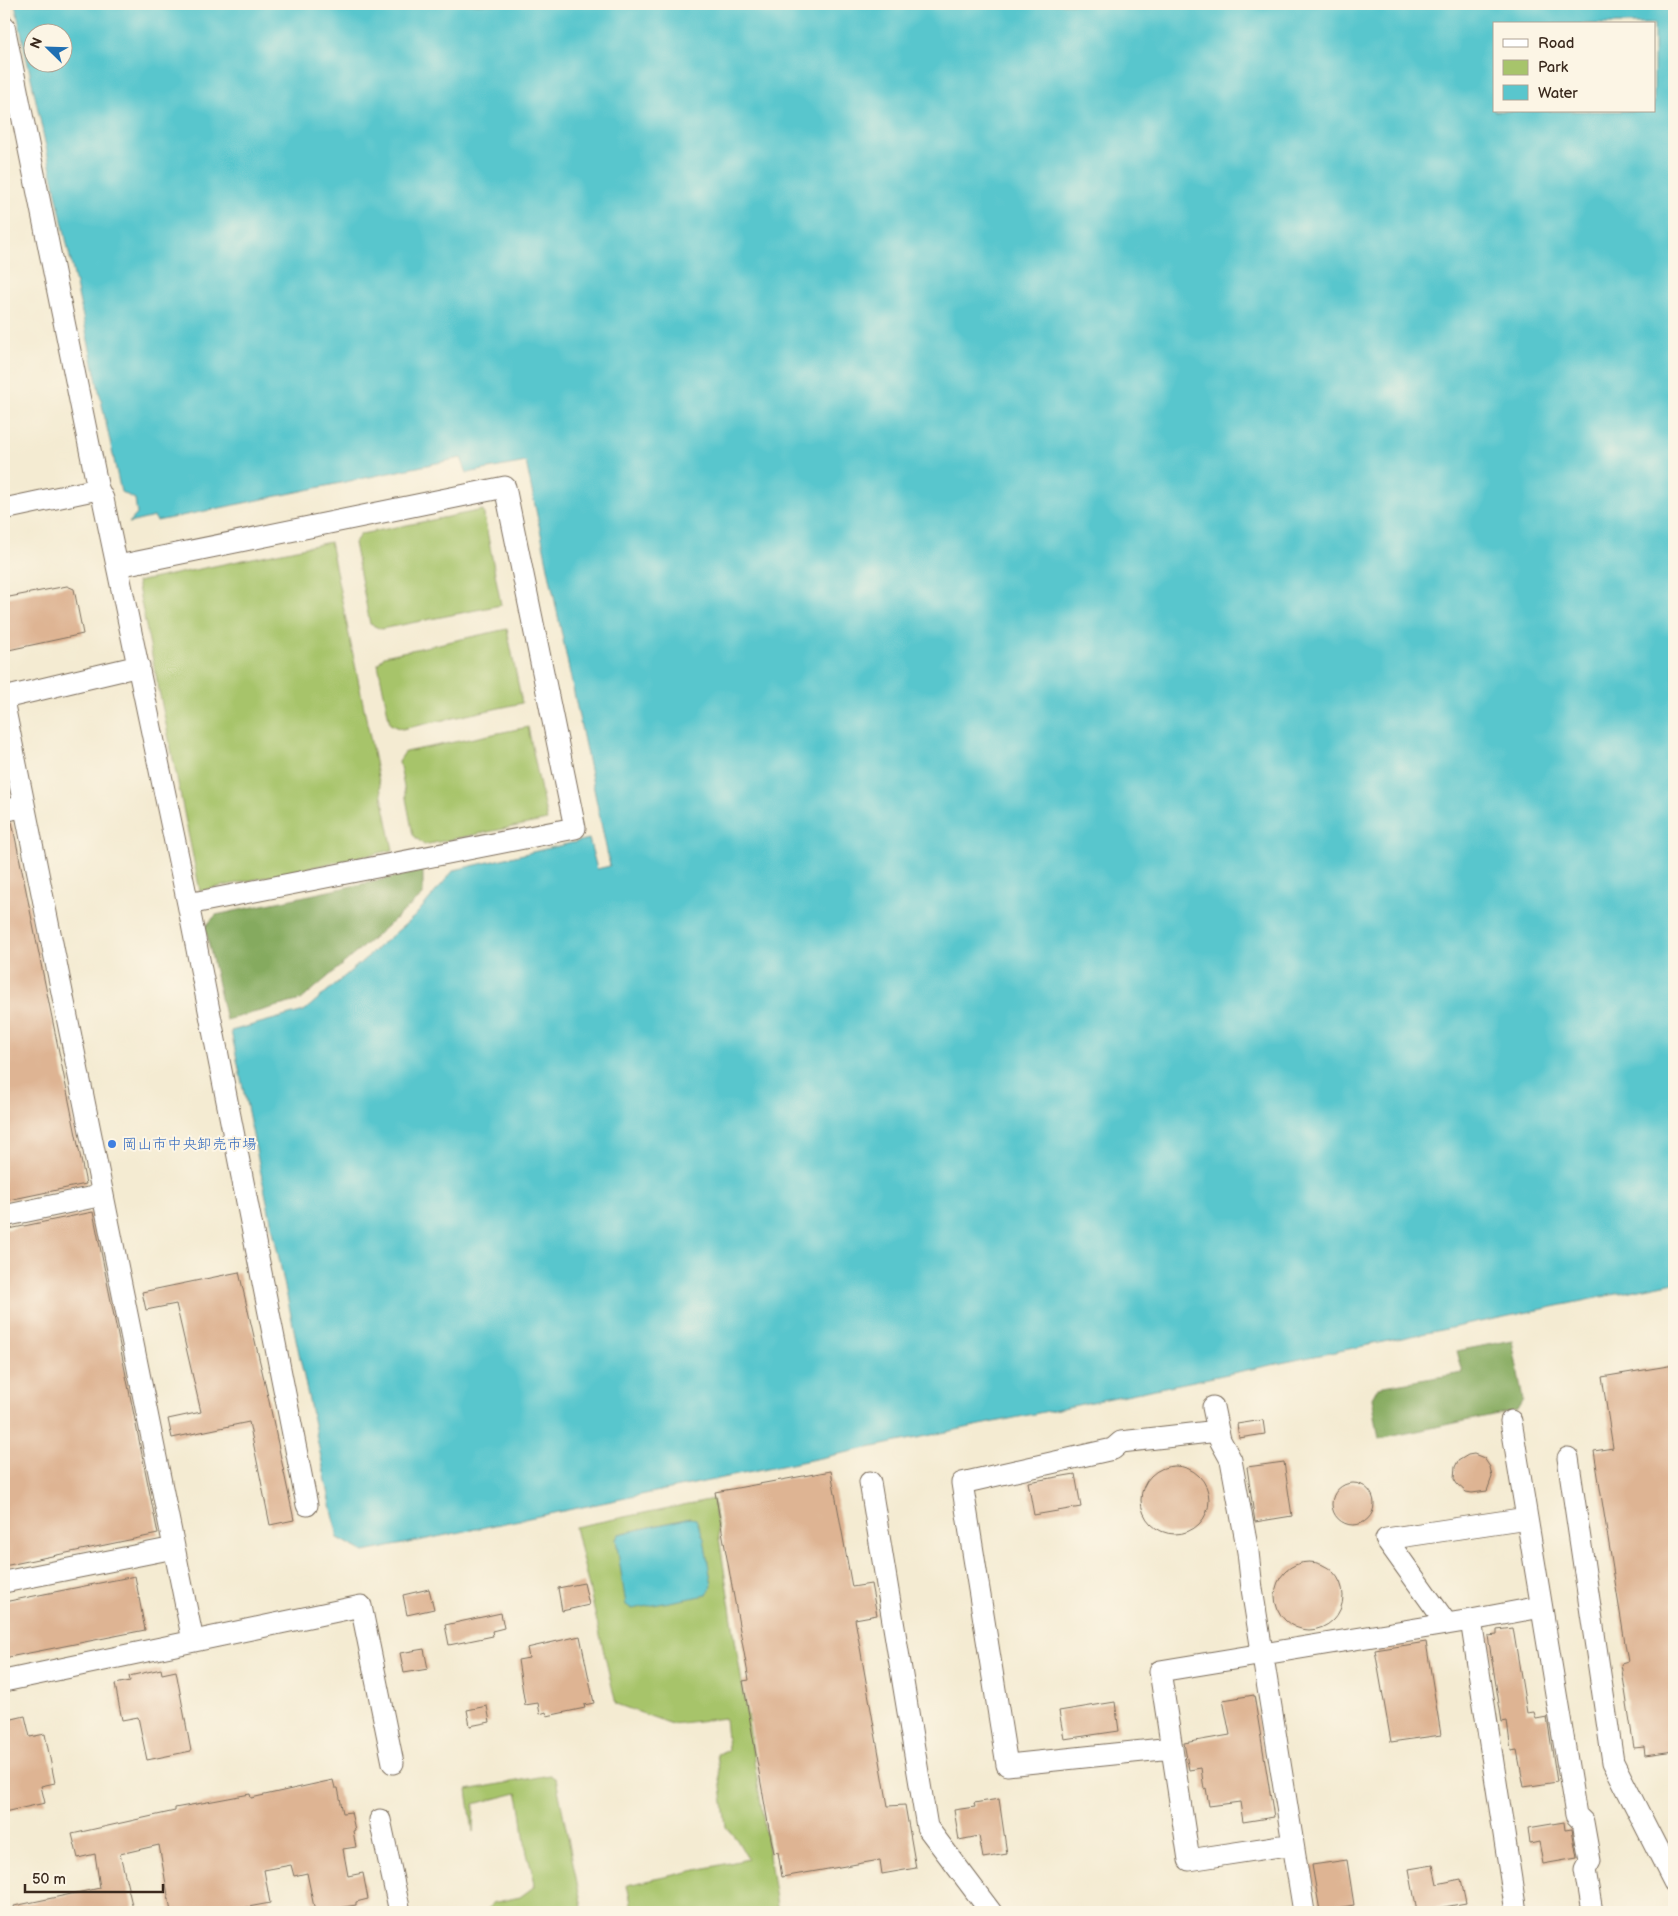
<svg xmlns="http://www.w3.org/2000/svg" width="1678" height="1916" font-family="'Balsamiq Sans','Klee One',sans-serif">
	<style>
		.green { fill: #a7c46b; stroke: #717744; fill-rule: evenodd }
		.forest { fill: #85aa5f; stroke: #606a3e }
		.water { fill: #59c6cd; stroke: #4a7876; fill-rule: evenodd }
		.building { fill: #deb493 }
		.lines { fill: none; stroke-linecap: round; stroke-linejoin: round }
		.minor-casing { stroke: #7c6e5d; stroke-width: 23 }
		.minor { stroke: #fff; stroke-width: 21 }
		.shop-dot { fill: #3f7fe0; stroke: #fcf5e5; stroke-width: 2 }
		.labels { text-anchor: middle; dominant-baseline: central; stroke-width: 4; stroke-linejoin: round; paint-order: stroke }
		.shop-label { font-size: 15px; fill: #366cbe; stroke: #fcf5e5; text-anchor: start }
	</style>
	<rect width="100%" height="100%" fill="#fcf5e5"/>
	<filter id="ink" filterUnits="userSpaceOnUse"><feTurbulence type="fractalNoise" baseFrequency=".02" numOctaves="2"/><feDisplacementMap in="SourceGraphic" scale="10" xChannelSelector="R" yChannelSelector="G"/><feConvolveMatrix kernelMatrix="1 2 1 2 8 2 1 2 1" color-interpolation-filters="sRGB"/></filter>
	<filter id="wash" filterUnits="userSpaceOnUse"><feTurbulence type="fractalNoise" baseFrequency=".0096" numOctaves="4" result="noise"/><feDisplacementMap in="SourceGraphic" scale="20" xChannelSelector="R" yChannelSelector="G"/><feGaussianBlur stdDeviation="1.12" result="paint"/><feColorMatrix in="noise" values="0 0 0 0 0 0 0 0 0 0 0 0 0 0 0 0 0 1.4 0 .05"/><feComposite in="paint" operator="in"/></filter>
	<g filter="url(#wash)">
		<rect width="100%" height="100%" fill="#f4ebd2"/>
		<path class="green" d="M 483,510 L 501,605 L 381,629 L 370,624 L 354,543 L 361,534 Z
			M 330,542 L 393,850 L 200,891 L 137,582 Z
			M 507,629 L 522,703 L 402,729 L 390,724 L 378,664 L 384,656 Z
			M 528,727 L 547,820 L 424,845 L 413,835 L 399,761 L 405,752 Z
			M 713,1499 L 778,1912 L 633,1912 L 627,1885 L 748,1859 L 737,1840 L 726,1827 L 717,1754 L 728,1751 L 725,1718 L 672,1724 L 616,1704 L 575,1527 ZM 690,1518 L 616,1539 L 619,1534 Z
			M 550,1775 L 556,1779 L 583,1912 L 486,1912 L 492,1903 L 520,1897 L 535,1886 C 534,1873 528,1861 526,1848 C 522,1829 523,1812 517,1793 L 474,1804 L 473,1832 L 467,1790 Z"/>
		<path class="forest" d="M 423,871 L 423,895 L 301,1000 L 226,1020 L 205,927 L 216,915 Z
			M 1512,1340 L 1523,1400 L 1517,1410 L 1379,1439 L 1372,1398 L 1378,1387 L 1463,1373 L 1457,1351 Z"/>
		<path class="water" d="M 15,4 L 1674,4 L 1674,732 L 1671,734 L 1672,737 L 1674,737 L 1674,1282 L 364,1552 L 338,1538 L 231,1031 L 304,1011 L 415,916 L 454,870 L 589,839 L 597,869 L 610,866 L 526,462 L 467,473 L 461,458 L 157,521 L 154,517 L 129,523 L 137,514 L 135,499 L 121,492 ZM 1494,24 L 1654,24 L 1654,111 L 1494,111 ZM 32,32 L 62,32 L 62,62 L 32,62 Z
			M 690,1518 L 696,1519 L 704,1539 L 712,1586 L 707,1595 L 632,1609 L 626,1605 L 616,1539 L 619,1534 Z"/>
		<g id="blocks">
			<path class="building" d="M 67,586 L 74,589 L 83,634 L 4,651 L 4,598 Z
				M 12,822 L 86,1184 L 4,1201 L 4,823 Z
				M 93,1212 L 158,1534 L 4,1566 L 4,1230 Z
				M 239,1272 L 269,1401 L 294,1520 L 270,1525 L 249,1422 L 172,1438 L 168,1419 L 201,1412 L 176,1304 L 146,1310 L 142,1292 Z
				M 1674,1365 L 1674,1751 L 1645,1755 L 1644,1747 L 1634,1748 L 1621,1664 L 1628,1662 L 1594,1451 L 1613,1448 L 1602,1377 Z
				M 1263,1420 L 1265,1434 L 1239,1438 L 1237,1424 Z
				M 1474,1454 L 1484,1458 L 1490,1467 L 1492,1477 L 1487,1491 L 1472,1493 L 1466,1492 L 1457,1484 L 1454,1479 L 1455,1467 L 1458,1461 L 1468,1455 Z
				M 1284,1462 L 1292,1516 L 1255,1522 L 1247,1467 Z
				M1141 1500a34 34 0 1 1 68 0a34 34 0 1 1-68 0Z
				M 831,1471 L 852,1587 L 871,1584 L 877,1615 L 855,1619 L 888,1806 L 905,1805 L 916,1868 L 882,1874 L 880,1860 L 782,1877 L 778,1852 L 774,1853 L 769,1829 L 743,1681 L 749,1680 L 715,1492 Z
				M 1075,1474 L 1081,1507 L 1034,1515 L 1028,1482 Z
				M1332 1504a21 21 0 1 1 42 0a21 21 0 1 1-42 0Z
				M1275 1596a34 34 0 1 1 68 0a34 34 0 1 1-68 0Z
				M 135,1576 L 145,1630 L 4,1658 L 4,1602 Z
				M 584,1583 L 589,1605 L 562,1611 L 558,1588 Z
				M 429,1589 L 434,1609 L 407,1615 L 403,1595 Z
				M 501,1613 L 504,1628 L 492,1631 L 493,1636 L 449,1645 L 445,1625 Z
				M 1513,1628 L 1527,1713 L 1534,1712 L 1536,1719 L 1547,1717 L 1557,1782 L 1524,1787 L 1517,1750 L 1511,1751 L 1507,1721 L 1502,1722 L 1488,1636 L 1497,1635 L 1497,1630 Z
				M 580,1636 L 594,1703 L 584,1705 L 585,1708 L 547,1716 L 546,1712 L 540,1714 L 538,1703 L 525,1705 L 518,1660 L 529,1658 L 527,1648 Z
				M 1426,1642 L 1441,1735 L 1391,1742 L 1375,1650 Z
				M 424,1649 L 428,1669 L 404,1673 L 400,1653 Z
				M 161,1669 L 162,1674 L 176,1671 L 191,1751 L 147,1760 L 138,1717 L 122,1720 L 115,1684 L 130,1681 L 129,1676 Z
				M 1254,1695 L 1274,1817 L 1243,1822 L 1240,1802 L 1209,1806 L 1206,1788 L 1204,1789 L 1201,1768 L 1189,1770 L 1184,1743 L 1230,1735 L 1223,1700 Z
				M 1115,1702 L 1119,1731 L 1064,1739 L 1059,1711 Z
				M 487,1706 L 490,1722 L 470,1726 L 467,1710 Z
				M 25,1716 L 30,1737 L 45,1734 L 55,1783 L 41,1786 L 45,1803 L 4,1812 L 4,1721 Z
				M 333,1780 L 335,1788 L 338,1788 L 343,1813 L 351,1812 L 355,1830 L 353,1831 L 356,1847 L 343,1849 L 348,1876 L 363,1873 L 368,1899 L 356,1902 L 356,1905 L 315,1912 L 307,1873 L 294,1876 L 291,1865 L 264,1870 L 270,1903 L 243,1908 L 244,1912 L 171,1912 L 159,1845 L 120,1854 L 133,1909 L 130,1909 L 131,1912 L 15,1912 L 14,1906 L 100,1888 L 95,1854 L 78,1858 L 72,1834 L 175,1811 L 175,1808 L 250,1794 L 251,1798 Z
				M 999,1799 L 1007,1854 L 983,1858 L 979,1836 L 959,1840 L 954,1810 L 975,1807 L 974,1803 Z
				M 1564,1822 L 1565,1830 L 1572,1829 L 1577,1858 L 1543,1864 L 1539,1842 L 1530,1844 L 1528,1828 Z
				M 1347,1860 L 1354,1905 L 1320,1911 L 1312,1865 Z
				M 1433,1865 L 1437,1884 L 1461,1879 L 1466,1903 L 1417,1912 L 1409,1869 Z"/>
		</g>
	</g>
	<g filter="url(#ink)">
		<use href="#blocks" fill-opacity="0" stroke="#7c6e5d" stroke-width="1"/>
		<g class="lines">
			<g class="minor-casing">
				<path id="minor" d="M 4,26 L 98,489 L 103,499 L 188,904 L 307,1505
					M 4,509 L 98,489
					M 118,566 L 505,487 L 575,828 L 188,904
					M 4,698 L 139,666
					M 4,705 L 193,1641
					M 4,811 L 24,806
					M 4,1216 L 103,1195
					M 1213,1407 L 1220,1440 L 1231,1460 L 1248,1552 L 1252,1589 L 1304,1912
					M 1511,1421 L 1576,1815 L 1583,1822 L 1590,1861 L 1585,1870 L 1592,1912
					M 1568,1458 L 1613,1762 L 1674,1882
					M 870,1482 L 927,1827 L 991,1912
					M 4,1582 L 174,1548
					M 1471,1620 L 1516,1912
					M 1447,1624 L 1386,1539 L 1527,1518
					M 4,1681 L 361,1606 L 393,1763
					M 1172,1748 L 1007,1765 L 962,1483 L 1113,1449 L 1121,1442 L 1218,1431
					M 380,1820 L 400,1912
					M 1293,1844 L 1189,1860 L 1160,1671 L 1471,1620 L 1541,1607"/>
			</g>
			<use href="#minor" class="minor"/>
		</g>
	</g>
	<circle class="shop-dot" cx="112" cy="1144" r="5"/>
	<g class="labels">
		<g class="shop-label">
			<text x="122" y="1144">岡山市中央卸売市場</text>
		</g>
	</g>
	<rect width="1678" height="1916" fill="none" stroke="#fcf5e5" stroke-width="20"/>
	<rect x="1493" y="22" width="162" height="90" fill="#fcf5e5" stroke="#afa495"/>
	<rect x="1503" y="39" width="25" height="8" fill="#ffffff" stroke="#afa495"/>
	<text x="1538" y="48" font-size="15" fill="#3b2a1e">Road</text>
	<rect x="1503" y="60" width="25" height="15" fill="#a7c46b" stroke="#afa495"/>
	<text x="1538" y="72" font-size="15" fill="#3b2a1e">Park</text>
	<rect x="1503" y="85" width="25" height="15" fill="#59c6cd" stroke="#afa495"/>
	<text x="1538" y="98" font-size="15" fill="#3b2a1e">Water</text>
	<g transform="translate(48 48) rotate(293)"><circle r="24" fill="#fcf5e5" stroke="#afa495"/>
	<path d="M0-4L9 19L0 12L-9 19Z" fill="#1f6fb2"/>
	<text y="-8" font-size="14" font-weight="bold" text-anchor="middle" fill="#3b2a1e">N</text>
	</g>
	<path d="M25 1884v8h138v-8" fill="none" stroke="#3b2a1e" stroke-width="2.5"/>
	<text x="32" y="1884" font-size="15" fill="#3b2a1e" stroke="#fcf5e5" stroke-width="4" paint-order="stroke">50 m</text>
</svg>
